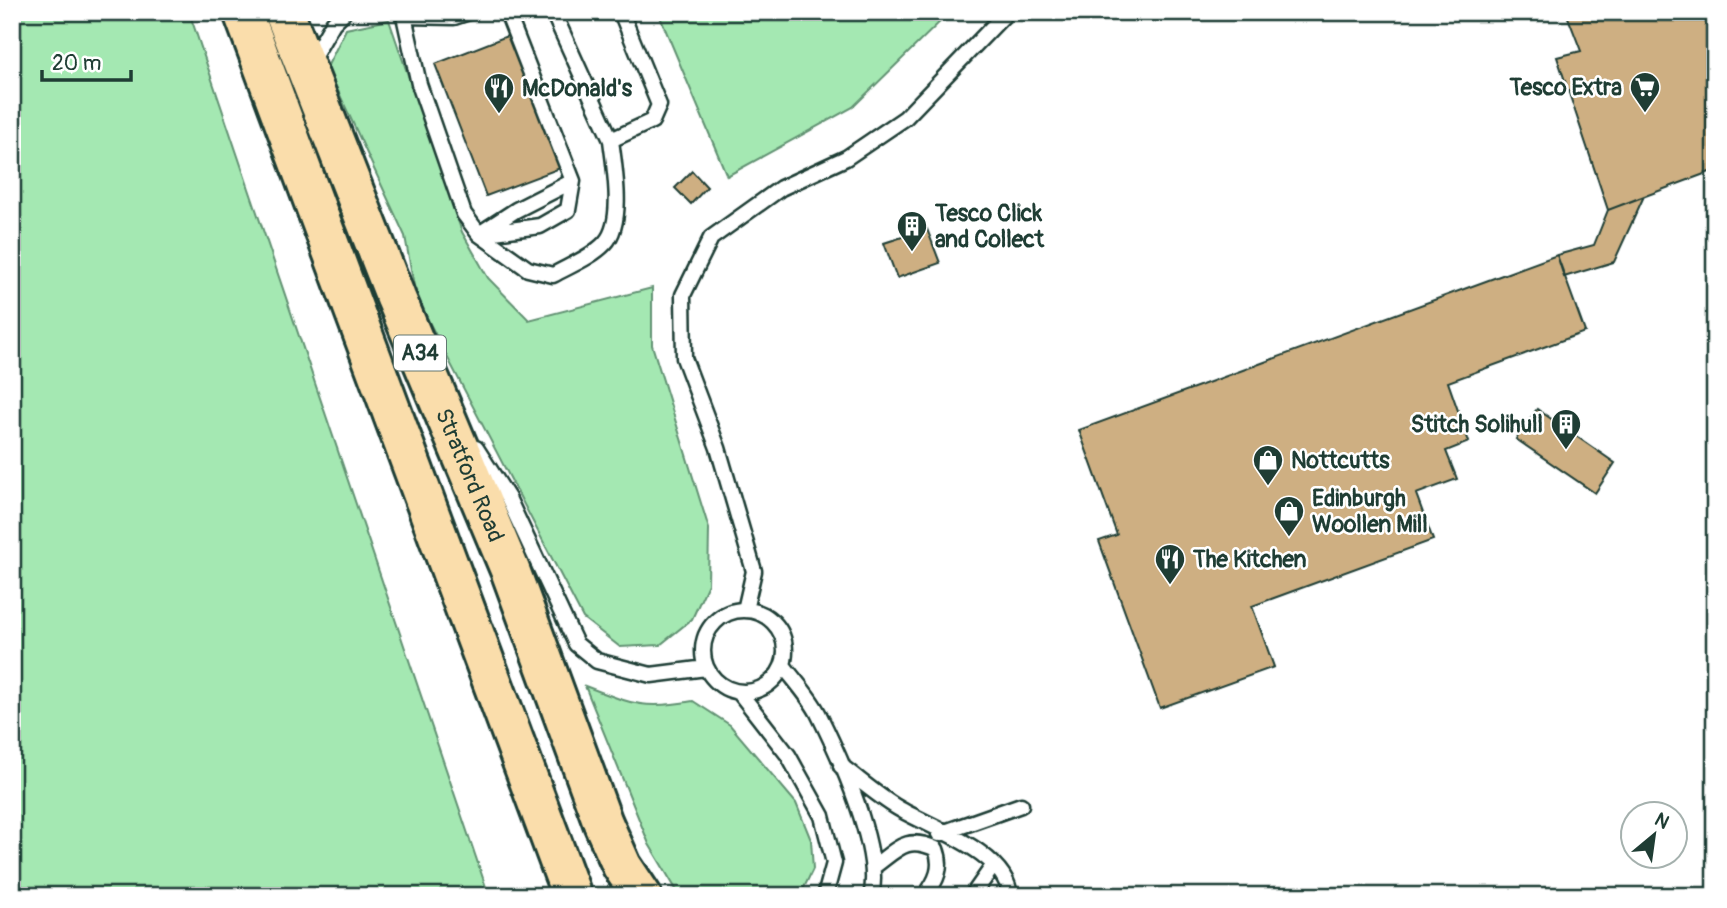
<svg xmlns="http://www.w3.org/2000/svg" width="1727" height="908" font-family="Pangolin,sans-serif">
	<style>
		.green { fill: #a4e8b2; stroke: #629273; stroke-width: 2 }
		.building { fill: #ceaf82; stroke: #1f3d34; stroke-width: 2 }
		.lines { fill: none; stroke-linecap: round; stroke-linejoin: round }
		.service-casing { stroke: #1f3d34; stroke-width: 19 }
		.trunk-casing { stroke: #1f3d34; stroke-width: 44 }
		.service { stroke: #fff; stroke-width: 14 }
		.trunk { stroke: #faddab; stroke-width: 38 }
		.labels { text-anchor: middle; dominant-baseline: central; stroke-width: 5; stroke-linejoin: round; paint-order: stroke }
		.shield { fill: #fff; stroke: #627771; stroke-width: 2 }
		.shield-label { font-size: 21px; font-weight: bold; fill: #1f3d34 }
		.poi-label { font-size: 23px; font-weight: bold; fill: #1f3d34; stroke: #fff; text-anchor: start }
		.street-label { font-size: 23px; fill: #1f3d34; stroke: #fff }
	</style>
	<rect width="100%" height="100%" fill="#fff"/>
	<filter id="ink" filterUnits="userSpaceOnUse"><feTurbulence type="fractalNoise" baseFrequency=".0143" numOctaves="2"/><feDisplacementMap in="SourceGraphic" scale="14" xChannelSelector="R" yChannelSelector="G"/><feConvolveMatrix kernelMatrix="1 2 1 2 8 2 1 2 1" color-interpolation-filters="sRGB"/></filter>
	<g filter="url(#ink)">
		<path class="green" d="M 12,12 L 189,12 L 489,896 L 12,896 Z
			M 658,12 L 950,12 L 853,107 L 727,176 Z
			M 389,20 L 462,232 L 488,278 L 529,320 L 652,288 L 652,345 L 709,529 L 708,584 L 692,619 L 660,645 L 620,647 L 583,618 L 416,297 L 405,236 L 327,67 L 346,29 Z
			M 585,686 C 632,704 643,710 693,701 L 730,725 L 796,803 L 811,840 L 813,869 L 800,896 L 680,896 L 649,844 Z"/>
		<path class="building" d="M 1566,12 L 1715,12 L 1715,170 L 1608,210 L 1557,57 L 1581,51 Z
			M 512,34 L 563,167 L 486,196 L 435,64 Z
			M 692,171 L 707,187 L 691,204 L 675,188 Z
			M 1644,196 L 1614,262 L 1564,277 L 1557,255 L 1594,245 L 1608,210 Z
			M 927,229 L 940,263 L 897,278 L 884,243 Z
			M 1557,255 L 1585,332 L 1448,382 L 1469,442 L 1446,451 L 1457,479 L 1416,494 L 1433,540 L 1252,606 L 1274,667 L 1160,708 L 1099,541 L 1117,535 L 1079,430 Z
			M 1537,409 L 1615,463 L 1595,493 L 1516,439 Z"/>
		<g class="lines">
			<g class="service-casing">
				<path id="service" d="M 400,12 L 404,16 L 419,84 L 464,214 L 479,234 L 540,226 L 568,210 L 573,181 L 507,12
					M 553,12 L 611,140
					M 404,16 L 454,17 L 469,12
					M 310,63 L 333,23 L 344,12
					M 573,181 L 516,210 L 479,234 L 528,269 L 553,275 C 569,266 592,257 605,243 C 625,222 614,166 611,140 L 652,121 L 659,105 L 621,12
					M 476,448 L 508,498 L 576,644 L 597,661 L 651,675 L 706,668
					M 745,610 L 754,571 L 718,448 L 684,358 L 683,295 L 711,238 L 781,188 L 846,158 L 905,118 L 1007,12
					M703 651a41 41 0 1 1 82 0a41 41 0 1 1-82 0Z
					M 783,665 C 794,680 809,696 818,713 C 839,755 883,851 871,896
					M 739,692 L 788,755 L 822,816 L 834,863 L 825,896
					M 841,766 C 860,780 878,796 898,808 C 931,828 1007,852 1010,896
					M 939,834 L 1021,805
					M 873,867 C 898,849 906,835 936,849 C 943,867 937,880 925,896
					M 972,896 L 993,866"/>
			</g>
			<g class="trunk-casing">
				<g id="trunk">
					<path d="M 243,12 L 572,896"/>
					<path id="s1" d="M 284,12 L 396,298 L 510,570 L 603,823 L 622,866 L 642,896"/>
				</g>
			</g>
			<use href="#service" class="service"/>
			<use href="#trunk" class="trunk"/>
		</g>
	</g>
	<defs>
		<g id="supermarket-pin" transform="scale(1.575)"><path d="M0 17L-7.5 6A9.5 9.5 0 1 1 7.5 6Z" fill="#1f3d34" stroke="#fff"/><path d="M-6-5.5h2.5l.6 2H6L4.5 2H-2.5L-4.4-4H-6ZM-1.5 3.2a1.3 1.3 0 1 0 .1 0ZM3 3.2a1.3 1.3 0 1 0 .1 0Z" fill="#fff"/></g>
		<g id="restaurant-pin" transform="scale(1.575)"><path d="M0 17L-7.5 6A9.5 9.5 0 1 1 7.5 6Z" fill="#1f3d34" stroke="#fff"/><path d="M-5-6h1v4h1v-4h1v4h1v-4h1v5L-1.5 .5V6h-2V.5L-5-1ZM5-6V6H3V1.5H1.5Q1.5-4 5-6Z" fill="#fff"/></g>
		<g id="building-pin" transform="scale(1.575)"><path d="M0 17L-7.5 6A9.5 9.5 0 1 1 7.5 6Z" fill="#1f3d34" stroke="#fff"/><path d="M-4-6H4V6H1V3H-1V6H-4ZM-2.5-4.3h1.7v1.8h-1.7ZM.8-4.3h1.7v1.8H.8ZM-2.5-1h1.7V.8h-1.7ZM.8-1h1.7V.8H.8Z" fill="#fff"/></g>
		<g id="shop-pin" transform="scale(1.575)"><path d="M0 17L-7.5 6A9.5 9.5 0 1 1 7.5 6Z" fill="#1f3d34" stroke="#fff"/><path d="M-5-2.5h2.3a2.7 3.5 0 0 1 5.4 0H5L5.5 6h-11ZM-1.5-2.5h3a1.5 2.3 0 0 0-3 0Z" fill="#fff"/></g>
	</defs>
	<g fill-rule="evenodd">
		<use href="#supermarket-pin" x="1645" y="87"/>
		<use href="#restaurant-pin" x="499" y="88"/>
		<use href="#building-pin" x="912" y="226"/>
		<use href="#building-pin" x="1566" y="424"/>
		<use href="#shop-pin" x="1268" y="460"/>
		<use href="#shop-pin" x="1289" y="511"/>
		<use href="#restaurant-pin" x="1170" y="559"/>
	</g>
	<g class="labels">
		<rect class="shield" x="394" y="335.5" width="52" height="35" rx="5"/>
		<g class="shield-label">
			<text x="420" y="353">A34</text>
		</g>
		<g class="poi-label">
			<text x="1622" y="87" text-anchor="end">Tesco Extra</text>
			<text x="522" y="88">McDonald's</text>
			<text x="935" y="213">Tesco Click<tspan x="935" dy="26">and Collect</tspan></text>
			<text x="1543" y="424" text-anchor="end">Stitch Solihull</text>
			<text x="1291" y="460">Nottcutts</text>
			<text x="1312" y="498">Edinburgh<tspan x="1312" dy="26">Woollen Mill</tspan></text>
			<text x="1193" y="559">The Kitchen</text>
		</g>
		<g class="street-label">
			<text stroke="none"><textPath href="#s1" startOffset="499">Stratford Road</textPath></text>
		</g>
	</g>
	<rect width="1727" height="908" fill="none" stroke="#fff" stroke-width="42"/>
	<rect x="21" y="21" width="1685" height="866" fill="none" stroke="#1f3d34" stroke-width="2.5" filter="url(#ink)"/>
	<g transform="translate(1654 835) rotate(29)"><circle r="33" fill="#ffffff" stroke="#a5b1ae" stroke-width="2"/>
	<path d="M0-5L12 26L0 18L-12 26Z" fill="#1f3d34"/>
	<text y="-10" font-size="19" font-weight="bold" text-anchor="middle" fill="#1f3d34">N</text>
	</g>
	<path d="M42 70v10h89v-10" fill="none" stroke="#1f3d34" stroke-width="3.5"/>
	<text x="52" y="70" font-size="21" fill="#1f3d34" stroke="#ffffff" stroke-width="5" paint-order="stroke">20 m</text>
</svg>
